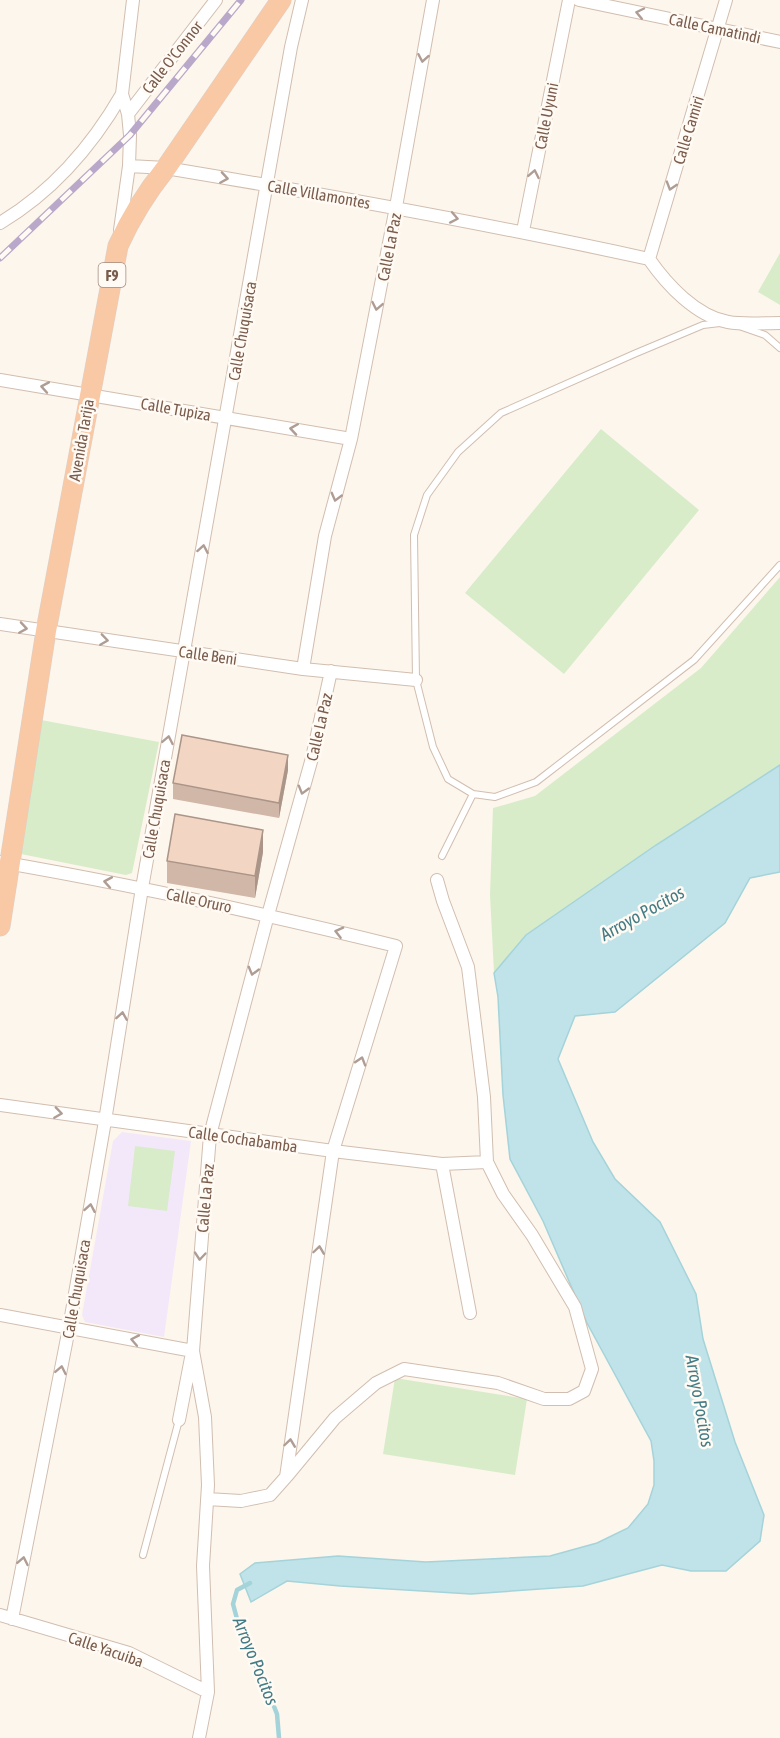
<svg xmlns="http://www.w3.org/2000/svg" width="780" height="1738" font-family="'Asap Condensed',sans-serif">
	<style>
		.education { fill: #f3e8fa }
		.green { fill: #d8ecc9 }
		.water { fill: #bfe3e8; stroke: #a5d3da; stroke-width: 1.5 }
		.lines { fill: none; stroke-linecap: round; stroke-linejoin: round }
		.stream { stroke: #a5d3da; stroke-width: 4.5 }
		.service-casing { stroke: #d1beb0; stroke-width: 8 }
		.minor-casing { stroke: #d1beb0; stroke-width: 14 }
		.trunk-casing { stroke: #dad1cd; stroke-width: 21 }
		.service { stroke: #fff; stroke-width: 6 }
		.minor { stroke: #fff; stroke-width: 12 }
		.trunk { stroke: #f9c8a4; stroke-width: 20 }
		.rail-casing { stroke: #b9a8c9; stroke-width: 7 }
		.rail { stroke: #fffaf3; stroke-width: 4.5; stroke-dasharray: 14; stroke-linecap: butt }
		.wall { fill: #d1b7a8 }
		.shaded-wall { fill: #aa9588 }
		.building { fill: #f3d5c3; stroke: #aa9588; stroke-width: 1.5 }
		.oneway { stroke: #af9d94 }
		.labels { text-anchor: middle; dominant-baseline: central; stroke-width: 5; stroke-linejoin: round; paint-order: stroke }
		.shield { fill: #fffaf3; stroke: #a28b7f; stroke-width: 1.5 }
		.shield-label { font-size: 15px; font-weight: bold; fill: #7a5c4d }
		.street-label { font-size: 16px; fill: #7a5c4d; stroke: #fffaf3 }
		.water-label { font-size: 18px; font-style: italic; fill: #437c86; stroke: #fffaf3 }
	</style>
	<rect width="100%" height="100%" fill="#fdf6ec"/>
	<path class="education" d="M 122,1132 L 191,1141 L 164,1337 L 85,1322 L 82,1315 L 113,1141 Z"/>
	<path class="green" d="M 780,253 L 780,305 L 758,292 Z
		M 601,429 L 699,510 L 564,674 L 465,593 Z
		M 780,577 L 780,765 L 656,845 L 526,935 L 494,973 L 490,895 L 493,808 L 535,796 L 701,668 Z
		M 41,720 L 159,742 L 132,873 L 126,875 L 21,854 L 20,849 Z
		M 135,1146 L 175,1151 L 167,1211 L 128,1206 Z
		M 395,1378 L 527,1399 L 515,1475 L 383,1454 Z"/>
	<path class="water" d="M 780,765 L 780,872 L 750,878 L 725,923 L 615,1012 L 575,1016 L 558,1059 L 593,1142 L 615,1179 L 660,1222 L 696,1294 L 703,1339 L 735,1442 L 764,1515 L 760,1541 L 726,1571 L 691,1571 L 662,1565 L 583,1586 L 471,1594 L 340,1586 L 287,1581 L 251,1602 L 240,1574 L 255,1563 L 338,1556 L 426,1562 L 550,1556 L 597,1543 L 628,1528 L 648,1504 L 654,1485 L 654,1461 L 651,1441 L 587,1323 L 543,1221 L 510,1159 L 503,1095 L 498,997 L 494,973 L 526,935 L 656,845 Z"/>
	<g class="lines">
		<path class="stream" d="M 250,1583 L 237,1590 L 233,1604 L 240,1630 L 249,1655 L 261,1674 L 277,1714 L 279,1738"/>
		<g class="service-casing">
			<path id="service" d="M 720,323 L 703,325 L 634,354 L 501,413 L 458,452 L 427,495 L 414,535 L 416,680 L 433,747 L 448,779 L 473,794 L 495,797 L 536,782 L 694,660 L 780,565
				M 742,327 L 765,335 L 780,348
				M 442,856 L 473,794
				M 143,1555 L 179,1420"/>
		</g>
		<g class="minor-casing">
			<path id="minor" d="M 579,0 L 780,42
				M 128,114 L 216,0
				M 129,166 L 166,168 C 328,195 489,224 649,259
				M 0,223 C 52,192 92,146 122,94
				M 120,230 L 129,166 L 130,135 L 128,114 L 122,94 L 133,0
				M 523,231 L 569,0
				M 649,259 L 726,0
				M 649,259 C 667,285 696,316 728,322 C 744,325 764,323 780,323
				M 0,380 L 351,439
				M 0,624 L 303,669 L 416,680
				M 303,669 L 325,536 L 351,439 L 396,207 L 433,0
				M 0,862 C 133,885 265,914 396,946 L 333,1151 L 286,1477 L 270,1495 L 241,1501 L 207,1499
				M 0,1105 L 333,1151 L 442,1164 L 487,1162
				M 442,1164 L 470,1313
				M 0,1315 L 193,1351
				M 179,1420 L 191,1358
				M 287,1476 L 335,1418 L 376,1383 L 404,1369 L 498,1383 L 544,1399 L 569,1399 L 584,1391 L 592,1369 L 575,1307 L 532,1235 L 503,1194 L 487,1162 L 484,1097 L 468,967 L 443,901 L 437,880
				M 0,1615 L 129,1653 L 208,1692
				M 12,1619 L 69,1328 L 105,1121 L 142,888 L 291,47 L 302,0
				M 199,1738 L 208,1692 L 203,1566 L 208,1485 L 205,1417 L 193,1351 L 210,1135 L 268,915 L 312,758 L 331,671"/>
		</g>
		<g class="trunk-casing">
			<path id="trunk" d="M 0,926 L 46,631 L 118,246 C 131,217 146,193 166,168 L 281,0"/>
		</g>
		<use href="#service" class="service"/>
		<use href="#minor" class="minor"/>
		<use href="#trunk" class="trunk"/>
		<g class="rail-casing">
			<path id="rail" d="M 0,258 L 130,135 L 241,0"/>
		</g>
		<use href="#rail" class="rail"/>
	</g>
	<path class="wall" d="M 288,770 L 279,818 L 173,799 L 173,783 Z
		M 263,852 L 255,898 L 167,883 L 167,861 Z"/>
	<path class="shaded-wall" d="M 288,755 L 288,770 L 279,818 L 279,803 Z
		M 263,830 L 263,852 L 255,898 L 255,876 Z"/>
	<path class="building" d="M 182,735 L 288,755 L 279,803 L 173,783 Z
		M 175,814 L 263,830 L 255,876 L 167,861 Z"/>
	<defs><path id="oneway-chevron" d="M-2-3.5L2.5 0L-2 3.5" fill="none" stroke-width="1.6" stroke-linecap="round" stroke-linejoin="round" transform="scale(1.5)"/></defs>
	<g class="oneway">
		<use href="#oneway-chevron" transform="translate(640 13) rotate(-168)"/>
		<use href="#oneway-chevron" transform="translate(423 58) rotate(100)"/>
		<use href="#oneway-chevron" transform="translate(534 174) rotate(-79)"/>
		<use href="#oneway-chevron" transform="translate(224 178) rotate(9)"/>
		<use href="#oneway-chevron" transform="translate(671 186) rotate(107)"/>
		<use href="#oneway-chevron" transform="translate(454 218) rotate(11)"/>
		<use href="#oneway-chevron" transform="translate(377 306) rotate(101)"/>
		<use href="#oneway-chevron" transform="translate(45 387) rotate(-170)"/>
		<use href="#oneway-chevron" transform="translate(294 429) rotate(-171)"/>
		<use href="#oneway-chevron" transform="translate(336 497) rotate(105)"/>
		<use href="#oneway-chevron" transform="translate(203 549) rotate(-80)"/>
		<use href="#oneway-chevron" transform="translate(23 628) rotate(9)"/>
		<use href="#oneway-chevron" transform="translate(104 640) rotate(8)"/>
		<use href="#oneway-chevron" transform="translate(168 740) rotate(-79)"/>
		<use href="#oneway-chevron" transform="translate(303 790) rotate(106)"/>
		<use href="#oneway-chevron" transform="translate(108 882) rotate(-170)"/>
		<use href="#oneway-chevron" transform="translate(339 932) rotate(-166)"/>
		<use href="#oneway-chevron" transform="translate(253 971) rotate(105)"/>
		<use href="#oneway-chevron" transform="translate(122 1016) rotate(-81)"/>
		<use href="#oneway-chevron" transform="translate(361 1061) rotate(-73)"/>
		<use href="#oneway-chevron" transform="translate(58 1113) rotate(8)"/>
		<use href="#oneway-chevron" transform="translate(90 1208) rotate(-80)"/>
		<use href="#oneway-chevron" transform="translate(319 1250) rotate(-82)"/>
		<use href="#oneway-chevron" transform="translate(200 1256) rotate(95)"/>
		<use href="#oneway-chevron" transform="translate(135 1340) rotate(-169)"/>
		<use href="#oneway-chevron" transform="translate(61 1370) rotate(-79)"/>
		<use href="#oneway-chevron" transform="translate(290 1443) rotate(-82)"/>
		<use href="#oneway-chevron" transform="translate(23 1561) rotate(-79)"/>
	</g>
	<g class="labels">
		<rect class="shield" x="98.5" y="263" width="27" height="24" rx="4.5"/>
		<g class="shield-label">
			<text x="112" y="275">F9</text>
		</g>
		<g class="street-label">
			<text transform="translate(715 28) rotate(12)">Calle Camatindi</text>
			<text transform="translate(172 57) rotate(-52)">Calle O'Connor</text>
			<text transform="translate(546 116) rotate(-79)">Calle Uyuni</text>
			<text transform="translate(688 130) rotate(-73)">Calle Camiri</text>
			<text transform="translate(319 194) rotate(10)">Calle Villamontes</text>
			<text transform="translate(389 247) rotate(-79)">Calle La Paz</text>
			<text transform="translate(242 331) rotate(-80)">Calle Chuquisaca</text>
			<text transform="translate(176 409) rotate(10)">Calle Tupiza</text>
			<text transform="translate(81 440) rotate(-80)">Avenida Tarija</text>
			<text transform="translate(208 655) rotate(8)">Calle Beni</text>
			<text transform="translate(319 727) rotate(-77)">Calle La Paz</text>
			<text transform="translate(156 809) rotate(-80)">Calle Chuquisaca</text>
			<text transform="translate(199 900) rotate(12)">Calle Oruro</text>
			<text transform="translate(243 1139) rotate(8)">Calle Cochabamba</text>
			<text transform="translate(205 1198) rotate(-85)">Calle La Paz</text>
			<text transform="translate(76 1289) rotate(-80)">Calle Chuquisaca</text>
			<text transform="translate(106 1649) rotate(19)">Calle Yacuiba</text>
		</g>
		<g class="water-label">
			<text transform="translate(642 913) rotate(-29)">Arroyo Pocitos</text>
			<text transform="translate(700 1401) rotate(80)">Arroyo Pocitos</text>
			<text transform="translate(256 1661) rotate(68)">Arroyo Pocitos</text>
		</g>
	</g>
</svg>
